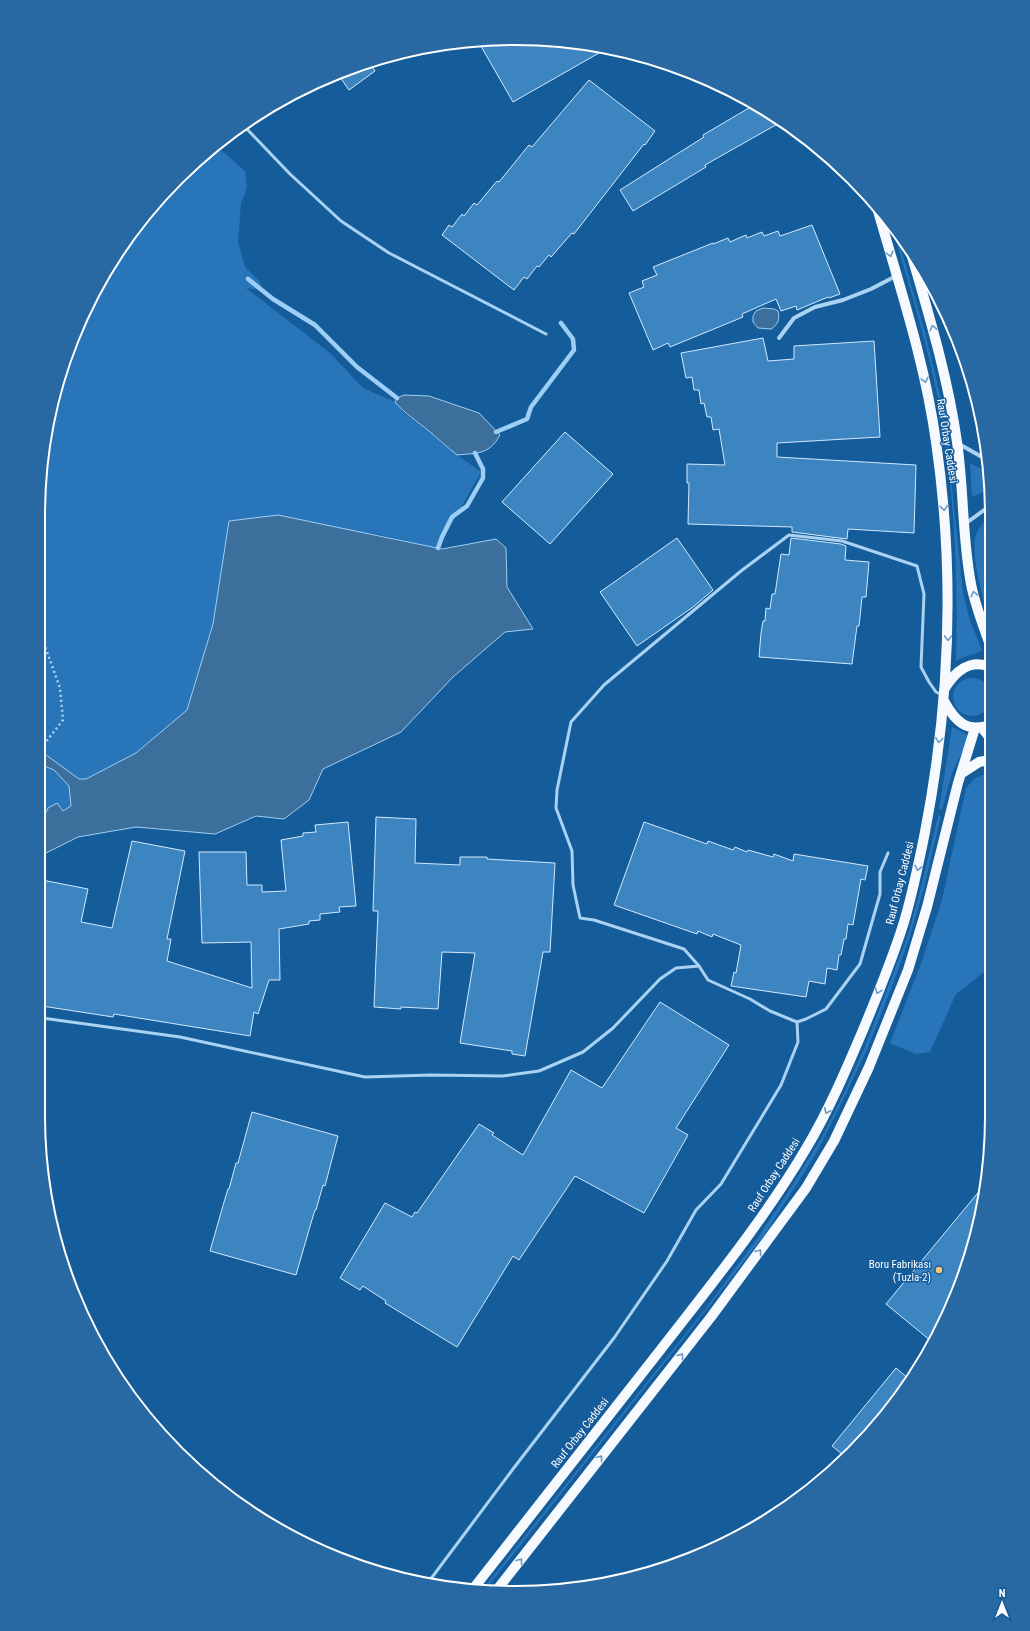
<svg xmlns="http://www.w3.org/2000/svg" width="1030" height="1631" font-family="'Roboto Condensed',sans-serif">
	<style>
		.green { fill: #2876b9 }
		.water { fill: #3d6f9c; stroke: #9dcef5 }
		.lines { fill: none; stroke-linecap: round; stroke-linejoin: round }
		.stream { stroke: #9dcef5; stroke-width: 4.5 }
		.building { fill: #3d85c1; stroke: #d2e9fd }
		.path { stroke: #aad2f3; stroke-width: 2.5; stroke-dasharray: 2 3; stroke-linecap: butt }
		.service { stroke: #aad2f3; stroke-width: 3 }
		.minor { stroke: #aad2f3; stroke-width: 4 }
		.primary { stroke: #f6faff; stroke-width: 10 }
		.oneway { stroke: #6f9bc3 }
		.poi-dot { fill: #ffc76c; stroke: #155c9b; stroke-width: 1.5 }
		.labels { text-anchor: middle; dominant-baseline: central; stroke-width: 3; stroke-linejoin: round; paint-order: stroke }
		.street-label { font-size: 11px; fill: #fff; stroke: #155c9b }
		.poi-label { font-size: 11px; fill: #fff; stroke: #155c9b; text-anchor: end }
		.rim { fill: none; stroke: #fff; stroke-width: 2 }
	</style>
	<rect width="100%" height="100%" fill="#155c9b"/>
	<path class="green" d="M 212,148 L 222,151 L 245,171 L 247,188 L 241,203 L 238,242 L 245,267 L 260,282 L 262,290 L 246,288 L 330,353 L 363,388 L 395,402 L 405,414 L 429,431 L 442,444 L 481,472 L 438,548 L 371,533 L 213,624 L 187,710 L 136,753 L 86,779 L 79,779 L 42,752 L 42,708 L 44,694 L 42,688 L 42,453 L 74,332 L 137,224 L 201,156 Z
		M 892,226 L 896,232 L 926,336 L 940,396 L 948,450 L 963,593 L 970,621 L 982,650 C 975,655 965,655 956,661 C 958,581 955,501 942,422 C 932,356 910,291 892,226 Z
		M 970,463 L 981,469 L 988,469 L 991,488 L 972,497 Z
		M 991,516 L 990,623 C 984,603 970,554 976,535 C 979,527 985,521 991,516 Z
		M953 697a19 19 0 1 1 38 0a19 19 0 1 1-38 0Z
		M 952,727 L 970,736 L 952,773 L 942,810 L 939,809 Z
		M 42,765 L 54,770 L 69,786 L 71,807 L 63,811 L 57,803 L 48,808 L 42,821 Z
		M 988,773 L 990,774 L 989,968 L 956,994 L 930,1052 L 916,1054 L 890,1043 L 922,961 L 942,900 L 966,788 L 975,778 Z
		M 938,816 L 941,816 L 924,888 L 910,936 L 894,981 L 868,1047 L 845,1096 L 817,1152 L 765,1234 L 711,1304 L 485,1590 L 482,1590 L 709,1304 L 761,1233 L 792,1186 L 823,1135 L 842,1097 L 864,1049 L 908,935 L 921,887 Z"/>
	<path class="water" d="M 763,308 L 774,309 L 778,311 C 780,319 778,325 771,329 L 758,328 L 753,322 L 753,316 L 756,311 Z
		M 404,395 L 429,396 L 479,413 L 500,435 C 489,455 477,453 457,455 C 447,447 438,439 429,431 C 417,421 405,414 395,402 L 397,398 Z
		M 278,515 L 442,549 L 496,539 L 506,548 L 507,587 L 533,629 L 505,632 L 453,677 L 401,732 L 323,769 L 309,800 L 284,819 L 256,816 L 215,834 L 136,827 L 78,837 L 42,855 L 42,821 L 48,808 L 57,803 L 63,811 L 71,806 L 69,786 L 54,770 L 42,765 L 42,752 L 79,779 L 86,779 L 136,753 L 187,710 L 213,624 L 229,521 Z"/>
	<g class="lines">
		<path class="stream" d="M 248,279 L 273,299 L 315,325 L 357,367 L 397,398
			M 496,432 L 527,419 L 531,407 L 574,350 L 573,339 L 561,323
			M 438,548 L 442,537 L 452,517 L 467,506 L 483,478 L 483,469 L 475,453"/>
	</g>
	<path class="building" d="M 546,39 L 606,49 L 513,102 L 478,41 Z
		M 369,62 L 375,71 L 349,90 L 340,77 L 354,67 Z
		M 589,80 L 655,131 L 645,145 L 644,144 L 574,234 L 572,233 L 551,257 L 549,255 L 539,267 L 537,266 L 527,279 L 524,277 L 514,290 L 442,235 L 449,225 L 452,227 L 462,214 L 464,216 L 474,203 L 477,205 L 497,181 L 499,182 L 529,145 L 532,147 Z
		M 754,105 L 781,122 L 705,165 L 706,167 L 633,211 L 620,190 L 704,137 L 703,135 Z
		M 812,225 L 840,294 L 829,298 L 828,297 L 797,310 L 796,306 L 781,311 L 776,299 L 742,314 L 743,317 L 670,347 L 668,343 L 653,350 L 629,293 L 644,287 L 642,281 L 657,275 L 653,267 L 713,243 L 713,244 L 728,238 L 730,242 L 746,235 L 747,238 L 762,232 L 764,236 L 778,231 L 780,236 Z
		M 763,338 L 768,361 L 794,359 L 794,346 L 874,341 L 880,437 L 777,443 L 777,457 L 916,465 L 914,533 L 848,529 L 847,539 L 792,532 L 792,527 L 688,524 L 689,483 L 687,483 L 687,464 L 725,465 L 719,429 L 713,430 L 711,417 L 707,417 L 704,403 L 701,404 L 699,390 L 694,390 L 692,377 L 686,378 L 681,353 Z
		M 565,432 L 613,474 L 550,544 L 502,502 Z
		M 677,538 L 713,590 L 693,607 L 637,646 L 600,592 Z
		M 791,538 L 841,544 L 846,546 L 845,560 L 869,562 L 866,597 L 862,597 L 859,626 L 857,626 L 852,664 L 759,657 L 761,633 L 763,621 L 765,621 L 766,608 L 770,609 L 772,594 L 775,594 L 781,554 L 789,555 Z
		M 376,817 L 416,819 L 415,863 L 460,865 L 460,857 L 487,857 L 487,859 L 555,863 L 550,952 L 543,952 L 525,1056 L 512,1054 L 512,1051 L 460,1043 L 475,953 L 442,952 L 438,1009 L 401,1007 L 401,1009 L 374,1007 L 378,911 L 373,911 Z
		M 348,822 L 356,906 L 339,907 L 340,912 L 320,914 L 320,920 L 309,921 L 309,924 L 279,929 L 280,980 L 269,980 L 258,1014 L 254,1012 L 250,1036 L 114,1014 L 113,1017 L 42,1006 L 42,880 L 88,889 L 81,922 L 112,928 L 132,841 L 185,851 L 167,939 L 171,939 L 167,961 L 252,988 L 251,942 L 202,943 L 199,852 L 246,852 L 247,885 L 262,885 L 262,892 L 286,891 L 281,840 L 303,836 L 303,833 L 316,832 L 315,825 Z
		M 644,822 L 707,844 L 708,841 L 733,850 L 735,847 L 747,852 L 748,850 L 773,857 L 774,854 L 793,861 L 794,854 L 868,866 L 865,880 L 861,879 L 853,925 L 848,924 L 846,939 L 844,939 L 841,955 L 839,955 L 837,970 L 827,968 L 825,984 L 809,981 L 806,997 L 731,986 L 734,972 L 736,973 L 741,945 L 713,934 L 712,937 L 698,931 L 697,934 L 614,905 Z
		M 660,1002 L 729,1045 L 676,1128 L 688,1135 L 644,1213 L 575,1176 L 519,1260 L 513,1256 L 457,1347 L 385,1303 L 386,1301 L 363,1286 L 360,1290 L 340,1278 L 385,1203 L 412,1217 L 415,1212 L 417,1213 L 479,1124 L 494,1133 L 492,1135 L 523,1155 L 571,1070 L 602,1088 Z
		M 252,1112 L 338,1136 L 325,1186 L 323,1185 L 316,1210 L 315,1210 L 311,1223 L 296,1275 L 210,1251 L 224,1202 L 228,1189 L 229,1189 L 236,1163 L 238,1163 Z
		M 986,1183 L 956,1298 L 931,1341 L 886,1304 Z
		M 896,1368 L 909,1379 L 893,1407 L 846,1457 L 832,1446 Z"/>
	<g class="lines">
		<path class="path" d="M 42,638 L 60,688 L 63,720 L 42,747"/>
		<path class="service" d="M 244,126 L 290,174 L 341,221 L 389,253 L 546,334
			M 42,1018 L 180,1037 L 365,1077 L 431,1075 L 503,1076 L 539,1071 L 583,1052 L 613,1028 L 660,979 L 676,968 L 699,966
			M 797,1022 L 806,1019 L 826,1009 L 860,964 L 880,894 L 880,872 L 888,853
			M 427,1584 L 513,1469 L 614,1338 L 667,1261 L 696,1210 L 721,1184 L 781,1085 L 798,1042 L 797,1022 L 770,1011 L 750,999 L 708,980 L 699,966 L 684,949 L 594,920 L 580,918 L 573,885 L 572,851 L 556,808 L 557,790 L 571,722 L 604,685 L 741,571 L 789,535 L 842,541 L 917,566 L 924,594 L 921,667 L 929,682 L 936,692 L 942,695"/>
		<path class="minor" d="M 779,338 L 794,318 L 815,307 L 843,300 L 871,289 L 896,276
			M 959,444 L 982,457 L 986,456
			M 965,524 L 991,505"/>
		<path class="primary" d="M 911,253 C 929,315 948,378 957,442 C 964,489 962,537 971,584 C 975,605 983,625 990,645
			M 945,688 C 955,672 970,658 990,667
			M 944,701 C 955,721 966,733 990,725
			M 982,728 L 990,738
			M 962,773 L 979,762 L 990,760
			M 473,1589 C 535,1510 596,1431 658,1353 C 710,1286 764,1220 807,1147 C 829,1110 846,1070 863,1030 C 878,994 893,958 904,922 C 913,892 919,862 925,832 C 950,703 955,572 936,442 C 925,361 898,282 876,204
			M 496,1591 L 711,1317 L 806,1188 L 834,1141 L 869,1067 L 908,970 L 927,907 L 958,783 L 975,728"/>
	</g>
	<defs><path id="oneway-chevron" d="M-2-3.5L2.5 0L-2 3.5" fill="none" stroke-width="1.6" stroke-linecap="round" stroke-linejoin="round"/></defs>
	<g class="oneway">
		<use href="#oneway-chevron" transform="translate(890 254) rotate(74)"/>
		<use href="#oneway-chevron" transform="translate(933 328) rotate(-104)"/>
		<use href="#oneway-chevron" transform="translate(925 380) rotate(77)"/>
		<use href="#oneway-chevron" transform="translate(944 508) rotate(84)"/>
		<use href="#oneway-chevron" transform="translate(974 594) rotate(-104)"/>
		<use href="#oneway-chevron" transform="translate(948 638) rotate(91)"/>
		<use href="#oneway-chevron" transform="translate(939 740) rotate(97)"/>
		<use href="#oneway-chevron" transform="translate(918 868) rotate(102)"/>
		<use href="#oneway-chevron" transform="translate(878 991) rotate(111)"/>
		<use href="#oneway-chevron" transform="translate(827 1111) rotate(117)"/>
		<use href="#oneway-chevron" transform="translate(759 1252) rotate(-53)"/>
		<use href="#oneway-chevron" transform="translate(681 1356) rotate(-52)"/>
		<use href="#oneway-chevron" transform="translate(600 1458) rotate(-52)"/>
		<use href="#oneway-chevron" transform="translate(520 1561) rotate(-52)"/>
	</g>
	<circle class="poi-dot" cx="939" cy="1270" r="4"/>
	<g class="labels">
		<g class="street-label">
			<text transform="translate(947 441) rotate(81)">Rauf Orbay Caddesi</text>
			<text transform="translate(900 883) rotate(-76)">Rauf Orbay Caddesi</text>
			<text transform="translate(774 1175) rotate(-57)">Rauf Orbay Caddesi</text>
			<text transform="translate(580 1433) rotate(-52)">Rauf Orbay Caddesi</text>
		</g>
		<g class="poi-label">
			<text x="931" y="1264">Boru Fabrikası<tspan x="931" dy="13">(Tuzla-2)</tspan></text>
		</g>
	</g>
	<path d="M0 0H1030V1631H0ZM515 45H515A470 470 0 0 1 985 515V1116A470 470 0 0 1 515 1586H515A470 470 0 0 1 45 1116V515A470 470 0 0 1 515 45Z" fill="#2869a3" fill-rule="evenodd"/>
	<path class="rim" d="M515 45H515A470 470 0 0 1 985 515V1116A470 470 0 0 1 515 1586H515A470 470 0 0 1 45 1116V515A470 470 0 0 1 515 45Z"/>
	<g transform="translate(1002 1603)" stroke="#155c9b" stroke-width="3" paint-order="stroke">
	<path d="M0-3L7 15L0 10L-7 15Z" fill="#ffffff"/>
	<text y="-6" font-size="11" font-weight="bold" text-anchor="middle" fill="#ffffff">N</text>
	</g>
</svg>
